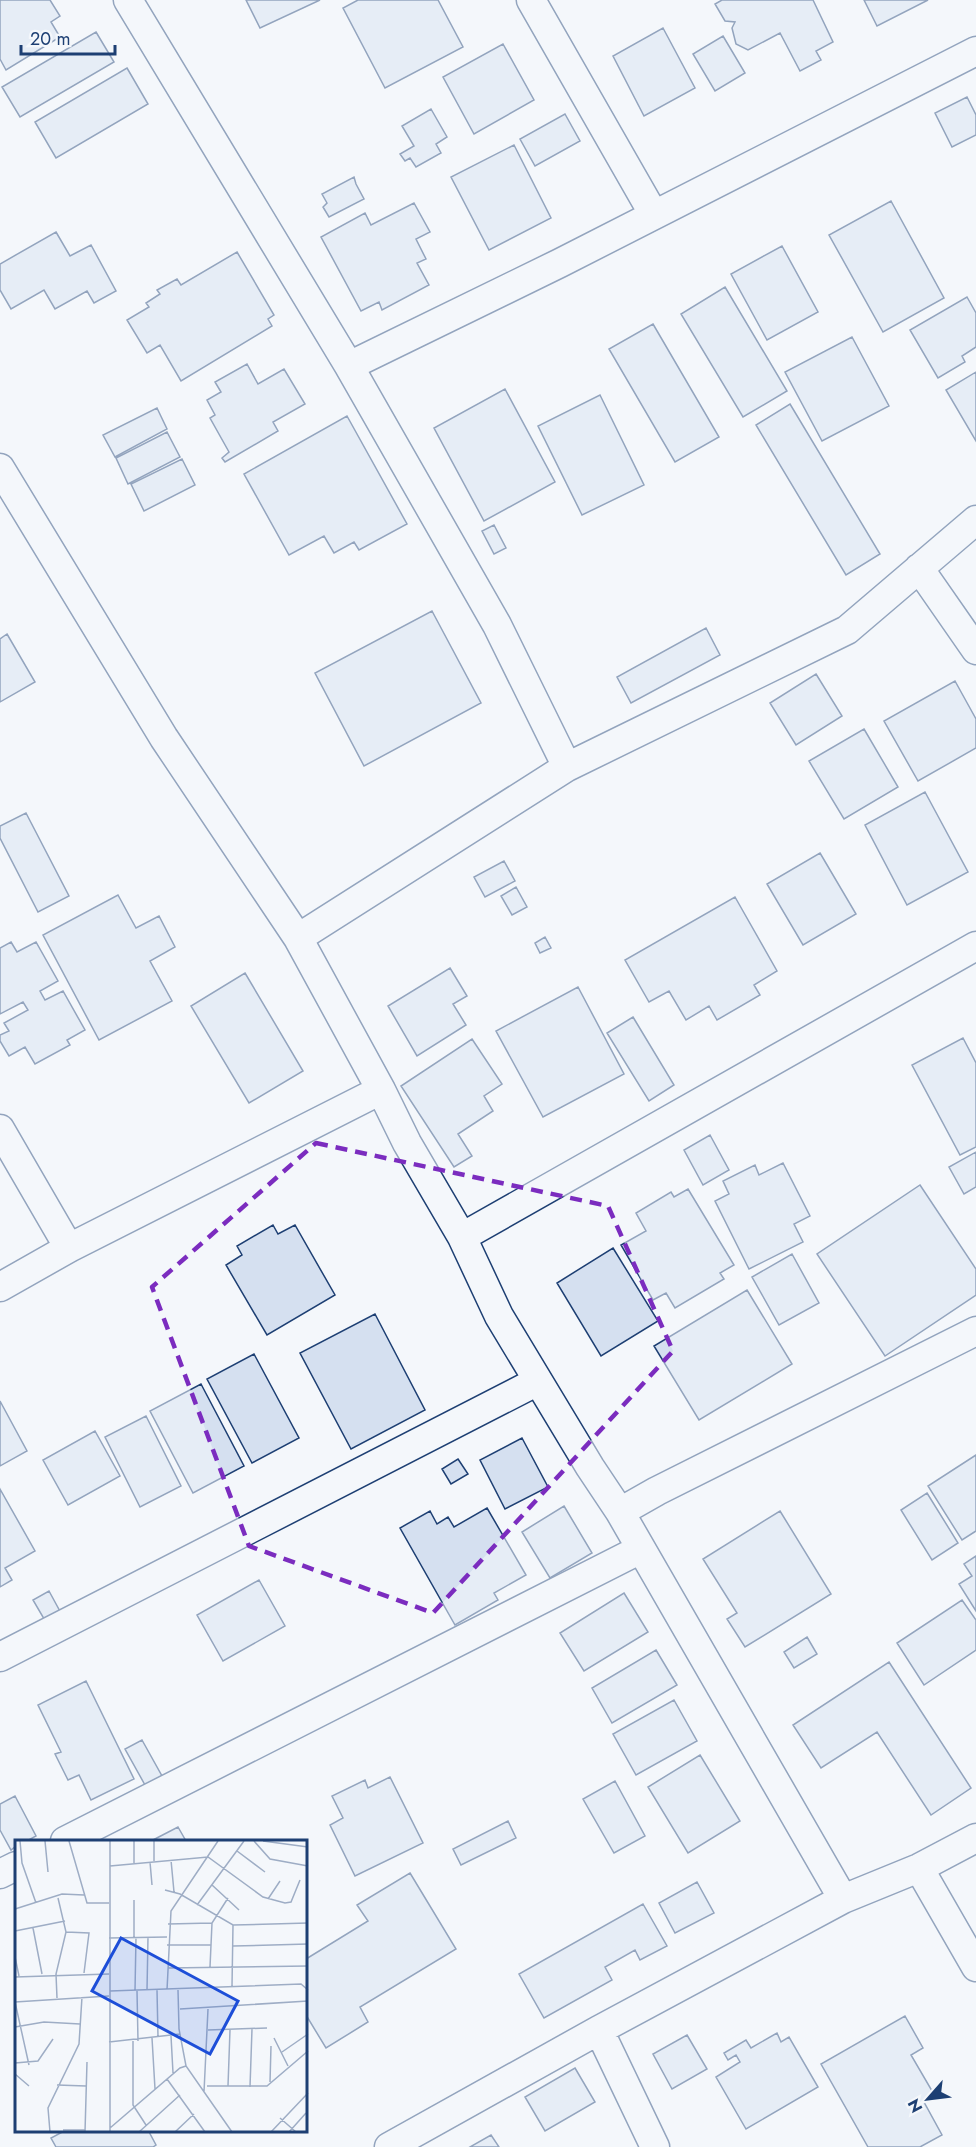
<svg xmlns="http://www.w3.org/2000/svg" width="976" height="2147" font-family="Jost,sans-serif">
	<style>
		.building { fill: #d5e0f0; stroke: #1d3f73; stroke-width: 1.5 }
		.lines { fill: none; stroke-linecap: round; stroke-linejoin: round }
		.street-casing { stroke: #1d3f73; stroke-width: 31 }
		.street { stroke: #f4f7fb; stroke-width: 28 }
		.marked { fill: none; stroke: #7b2cbf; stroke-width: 4.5; stroke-dasharray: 12 8; stroke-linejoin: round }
		.inset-road { fill: none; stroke: #9eadc5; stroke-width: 1.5 }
		.view { fill: #1d4ed8; fill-opacity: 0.15; stroke: #1d4ed8; stroke-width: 3 }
		.inset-edge { fill: none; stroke: #1d3f73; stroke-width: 3 }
	</style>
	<rect width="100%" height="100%" fill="#f4f7fb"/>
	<path class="building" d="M 0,0 L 50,0 L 60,16 L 51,22 L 60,37 L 6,70 L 0,59 Z
		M 246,0 L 320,0 L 260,28 Z
		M 358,0 L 438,0 L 463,47 L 385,88 L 343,8 Z
		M 722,0 L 813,0 L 833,42 L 816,51 L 821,60 L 800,71 L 780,33 L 748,50 L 736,44 L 732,28 L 735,22 L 725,21 L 715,4 Z
		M 864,0 L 928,0 L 877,26 Z
		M 663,28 L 695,88 L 644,116 L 613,56 Z
		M 96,32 L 114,62 L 20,117 L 2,87 Z
		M 723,36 L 745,73 L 715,91 L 693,54 Z
		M 503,44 L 534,100 L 474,134 L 443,77 Z
		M 127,68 L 148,104 L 56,158 L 35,122 Z
		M 967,97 L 976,115 L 976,135 L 952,147 L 935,113 Z
		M 431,109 L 447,137 L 436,144 L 441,153 L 416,167 L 410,158 L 405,161 L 400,154 L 414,146 L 402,126 Z
		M 565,114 L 580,141 L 535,166 L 520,139 Z
		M 514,145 L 551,218 L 489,250 L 451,177 Z
		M 354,177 L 356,184 L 364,199 L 329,217 L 323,207 L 327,203 L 322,194 Z
		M 891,201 L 944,298 L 883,332 L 829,235 Z
		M 414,203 L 430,232 L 416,239 L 426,259 L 417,263 L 429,285 L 382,310 L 379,302 L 361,311 L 321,237 L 365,213 L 371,225 Z
		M 56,232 L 70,256 L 91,245 L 116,291 L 94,303 L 87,291 L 55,309 L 44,290 L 11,309 L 0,290 L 0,264 Z
		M 782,246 L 818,312 L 767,340 L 731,274 Z
		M 237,252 L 274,315 L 268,319 L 272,326 L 181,381 L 160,345 L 147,353 L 127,320 L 149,307 L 146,303 L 160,294 L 157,290 L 177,279 L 181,285 Z
		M 725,287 L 787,391 L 743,417 L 681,314 Z
		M 967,297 L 976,313 L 976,347 L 962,356 L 965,362 L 938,378 L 910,330 Z
		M 653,324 L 719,437 L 675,462 L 609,349 Z
		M 852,337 L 889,406 L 822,441 L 785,372 Z
		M 247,364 L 258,384 L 284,369 L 305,404 L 273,422 L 278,431 L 225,462 L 222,458 L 229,452 L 210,418 L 215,415 L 207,400 L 221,392 L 215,382 Z
		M 976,372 L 976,441 L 946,390 Z
		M 505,389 L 555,482 L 484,521 L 434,428 Z
		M 600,395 L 644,485 L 582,515 L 538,426 Z
		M 790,404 L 880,554 L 846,575 L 756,425 Z
		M 157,408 L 167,429 L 115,457 L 103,435 Z
		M 347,416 L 407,524 L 359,550 L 354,542 L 334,553 L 324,536 L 289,555 L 244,474 Z
		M 167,432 L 180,457 L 128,484 L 116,458 Z
		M 182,459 L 195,485 L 144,511 L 131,484 Z
		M 494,525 L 506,548 L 494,554 L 482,531 Z
		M 432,611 L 481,703 L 364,766 L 315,673 Z
		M 706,628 L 720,655 L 631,703 L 617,677 Z
		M 7,634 L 35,682 L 0,702 L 0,639 Z
		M 816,674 L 842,716 L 796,745 L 770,703 Z
		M 955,681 L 976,719 L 976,748 L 918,781 L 884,721 Z
		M 864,729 L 898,787 L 844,819 L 809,761 Z
		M 925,792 L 968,872 L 907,905 L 865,825 Z
		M 26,813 L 69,896 L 38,912 L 0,838 L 0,826 Z
		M 820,853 L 856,914 L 803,945 L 767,884 Z
		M 504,861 L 515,881 L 485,897 L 474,877 Z
		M 516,887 L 527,907 L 512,915 L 501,896 Z
		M 118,895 L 136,928 L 159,916 L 175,947 L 150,961 L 172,1001 L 99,1040 L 43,935 Z
		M 735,897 L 777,971 L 754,985 L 760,995 L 717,1020 L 709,1006 L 686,1020 L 669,991 L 649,1002 L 625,960 Z
		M 545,937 L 551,948 L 540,953 L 535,943 Z
		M 11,942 L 17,952 L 36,942 L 58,981 L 40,991 L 45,1000 L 63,991 L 85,1030 L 67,1040 L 70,1045 L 35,1064 L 25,1047 L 9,1056 L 0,1041 L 0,1035 L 9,1031 L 4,1023 L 28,1010 L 23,1002 L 0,1014 L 0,948 Z
		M 450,968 L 467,996 L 453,1004 L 466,1025 L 417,1056 L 388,1006 Z
		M 245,973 L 303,1071 L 249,1103 L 191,1006 Z
		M 578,987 L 624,1074 L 543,1117 L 496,1031 Z
		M 633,1017 L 674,1085 L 649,1101 L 607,1033 Z
		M 963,1038 L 976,1063 L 976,1147 L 960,1155 L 912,1065 Z
		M 472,1039 L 502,1084 L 484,1096 L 493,1111 L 458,1134 L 472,1156 L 454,1167 L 401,1086 Z
		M 710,1135 L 729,1170 L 703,1185 L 684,1150 Z
		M 976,1152 L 976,1187 L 964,1194 L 949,1167 Z
		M 783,1163 L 810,1216 L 794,1224 L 803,1242 L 749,1269 L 715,1201 L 729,1194 L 723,1181 L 755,1165 L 759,1175 Z
		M 920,1185 L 976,1269 L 976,1295 L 885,1356 L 817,1254 Z
		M 688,1189 L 734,1265 L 720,1273 L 724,1279 L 675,1308 L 666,1293 L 653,1300 L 621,1245 L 646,1231 L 636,1213 L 671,1192 L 674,1197 Z
		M 273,1225 L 278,1234 L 295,1225 L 335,1295 L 267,1335 L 226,1265 L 242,1255 L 237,1246 Z
		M 613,1248 L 658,1321 L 601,1356 L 557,1283 Z
		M 792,1254 L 819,1303 L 779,1325 L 752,1277 Z
		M 747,1290 L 792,1364 L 699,1420 L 654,1346 Z
		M 375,1314 L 425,1410 L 351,1449 L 300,1353 Z
		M 254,1354 L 299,1438 L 252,1463 L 207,1379 Z
		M 201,1384 L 244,1466 L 193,1493 L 150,1411 Z
		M 0,1401 L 27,1451 L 0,1466 Z
		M 146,1416 L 181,1486 L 140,1507 L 105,1437 Z
		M 95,1431 L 120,1476 L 68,1505 L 43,1460 Z
		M 522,1438 L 548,1487 L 505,1509 L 480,1460 Z
		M 976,1455 L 976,1531 L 962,1540 L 928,1486 Z
		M 458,1459 L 468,1474 L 451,1484 L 442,1469 Z
		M 0,1489 L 35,1551 L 5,1568 L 12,1580 L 0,1587 Z
		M 927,1493 L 958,1543 L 932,1560 L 901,1510 Z
		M 564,1506 L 592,1553 L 550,1578 L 522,1532 Z
		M 487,1508 L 526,1575 L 494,1593 L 498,1600 L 455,1625 L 400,1528 L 430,1511 L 437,1524 L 448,1517 L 454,1527 Z
		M 780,1511 L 831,1594 L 745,1647 L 727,1619 L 737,1613 L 703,1559 Z
		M 976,1556 L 976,1611 L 959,1584 L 972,1576 L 964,1564 Z
		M 259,1580 L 285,1626 L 223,1661 L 197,1615 Z
		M 49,1591 L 62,1615 L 47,1624 L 33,1600 Z
		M 624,1593 L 648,1632 L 584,1671 L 560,1633 Z
		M 962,1600 L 976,1620 L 976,1650 L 924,1685 L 897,1643 Z
		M 807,1637 L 817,1654 L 794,1668 L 784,1652 Z
		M 656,1650 L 677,1685 L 612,1723 L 592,1688 Z
		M 889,1662 L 971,1788 L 931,1815 L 877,1732 L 821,1768 L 793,1725 Z
		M 86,1681 L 134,1779 L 91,1800 L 79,1775 L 68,1780 L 55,1754 L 61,1752 L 38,1705 Z
		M 674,1700 L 697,1741 L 636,1775 L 613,1734 Z
		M 142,1740 L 162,1776 L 145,1785 L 125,1749 Z
		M 700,1755 L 740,1821 L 688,1853 L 648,1787 Z
		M 390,1777 L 423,1843 L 355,1876 L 330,1825 L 343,1818 L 332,1796 L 365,1780 L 368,1788 Z
		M 615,1781 L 645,1836 L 614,1853 L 583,1799 Z
		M 15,1796 L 36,1836 L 27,1841 L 16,1841 L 16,1846 L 11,1850 L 0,1830 L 0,1804 Z
		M 508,1821 L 516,1838 L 461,1865 L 453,1849 Z
		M 178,1827 L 186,1841 L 151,1841 Z
		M 410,1873 L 456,1949 L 360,2007 L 368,2022 L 326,2048 L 306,2015 L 306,1959 L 368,1921 L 357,1905 Z
		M 697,1882 L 714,1913 L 675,1933 L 659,1903 Z
		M 643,1904 L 667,1946 L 640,1960 L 635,1950 L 605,1967 L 612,1980 L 544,2018 L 519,1974 Z
		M 905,2016 L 923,2048 L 911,2055 L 935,2096 L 924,2102 L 942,2135 L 920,2147 L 868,2147 L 821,2064 Z
		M 777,2033 L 781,2042 L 789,2037 L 818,2087 L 746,2129 L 716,2077 L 740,2062 L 736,2055 L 728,2060 L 724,2053 L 746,2040 L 751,2048 Z
		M 687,2035 L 707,2069 L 672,2089 L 653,2054 Z
		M 575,2068 L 595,2102 L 545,2131 L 525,2097 Z
		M 66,2130 L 148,2130 L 156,2145 L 153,2147 L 56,2147 L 51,2138 Z
		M 491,2135 L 499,2147 L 470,2147 Z"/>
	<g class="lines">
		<g class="street-casing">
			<path id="street" d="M 128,0 L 349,366 L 497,625 L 567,767
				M 531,0 L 654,215
				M 349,366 L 560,263 L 976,51
				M 0,468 L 164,738 L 298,938 L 381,1090 L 407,1143 L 462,1237 L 499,1316 L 590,1467 L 620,1512 L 843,1899
				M 919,568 L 976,650
				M 298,938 L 567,767 L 847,630 L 976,520
				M 0,1129 L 69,1248
				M 462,1237 L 976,946
				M 0,1287 L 69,1248 L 381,1090
				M 620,1512 L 657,1491 L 976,1331
				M 0,1657 L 538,1381
				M 65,1841 L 641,1549
				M 919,1868 L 976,1967
				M 0,1874 L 16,1866
				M 599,2030 L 655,2147
				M 389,2147 L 599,2030 L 843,1899 L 919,1868 L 976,1838"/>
		</g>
		<use href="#street" class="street"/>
	</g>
	<path d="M0 0H976V2147H0ZM 316,1143 L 608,1206 L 673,1351 L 433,1613 L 249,1546 L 152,1287 Z" fill="#f4f7fb" fill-opacity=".55" fill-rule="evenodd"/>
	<path class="marked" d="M 316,1143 L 608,1206 L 673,1351 L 433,1613 L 249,1546 L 152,1287 Z"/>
	<g transform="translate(15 1840)">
		<rect width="292" height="292" fill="#f4f7fb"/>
		<path class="inset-road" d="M 5,1 L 7,23 L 21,63M 30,1 L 33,32M 54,1 L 72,63 L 94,63M 95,1 L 95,292M 119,1 L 119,23M 239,1 L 255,19 L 293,26M 248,1 L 293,7M 222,11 L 250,32M 156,20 L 159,52M 139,21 L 139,1M 135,22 L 137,45M 95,26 L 193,17 L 248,57 L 270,63 L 276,62 L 285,40M 197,45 L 224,70M 150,50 L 165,54 L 218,85 L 293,83M 253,59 L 265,41M 182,65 L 229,1M 0,69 L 47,54 L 69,55M 153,84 L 197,83M 18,88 L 27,134M 0,91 L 50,81M 51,92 L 74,93 L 69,133M 119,97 L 119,60M 94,98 L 152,97M 152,105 L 196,105M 218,106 L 293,104M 0,117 L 4,136M 195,127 L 197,83 L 213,58M 153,128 L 293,126M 0,137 L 94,134M 217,146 L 218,85M 132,150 L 133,97M 142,150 L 143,197M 152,150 L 156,71 L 203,1M 163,150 L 164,189 L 171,226 L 217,292M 95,151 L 286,144 L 293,150M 120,151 L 121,97M 122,151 L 123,201M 42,158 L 41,134 L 51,92 L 43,58M 0,162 L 94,156M 0,162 L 14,225M 165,169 L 293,161M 0,187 L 29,182 L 65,184M 193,190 L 252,188M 156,196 L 158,233M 137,198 L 140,249M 259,198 L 273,226M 118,201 L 118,265 L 131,285M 94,202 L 165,194M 267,212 L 293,194M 0,223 L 23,221 L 38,199M 0,234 L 14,246M 152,239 L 190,292M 255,242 L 256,206M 42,245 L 71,246M 192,246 L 252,246 L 293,211M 213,246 L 215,190M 235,247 L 237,189M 189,252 L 193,169M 265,278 L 281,292M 95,288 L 165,228 L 171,226M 48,290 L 70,290M 35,292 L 33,268 L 64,204 L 67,157M 70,292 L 72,222M 124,292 L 165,255M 160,292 L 179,274M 256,292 L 293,253M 274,292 L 291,273"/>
		<path class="view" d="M 106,98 L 223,161 L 195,214 L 77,151 Z"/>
		<rect width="292" height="292" class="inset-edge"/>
	</g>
	<g transform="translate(928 2099) rotate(242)" stroke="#f4f7fb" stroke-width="4.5" paint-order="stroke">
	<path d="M0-4.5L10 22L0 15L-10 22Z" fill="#1d3f73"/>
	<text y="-9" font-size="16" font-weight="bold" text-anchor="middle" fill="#1d3f73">N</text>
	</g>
	<path d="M21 45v9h94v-9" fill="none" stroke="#1d3f73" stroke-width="3"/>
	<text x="30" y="45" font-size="18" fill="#1d3f73" stroke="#f4f7fb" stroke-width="4.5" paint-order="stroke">20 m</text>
</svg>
